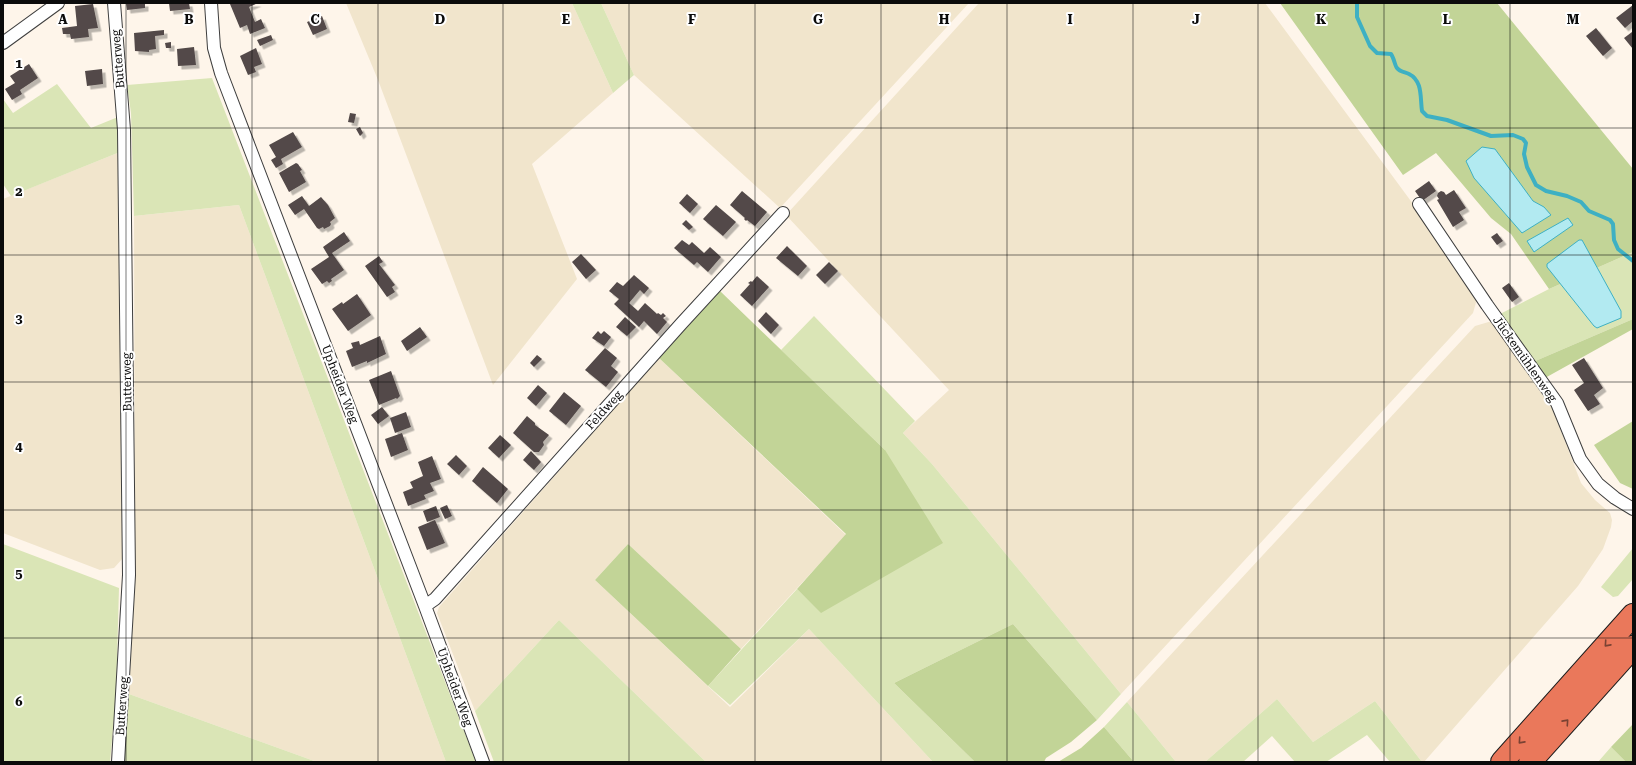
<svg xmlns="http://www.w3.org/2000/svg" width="1636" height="765" font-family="'Roboto Serif',serif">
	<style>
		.farmland { fill: #f1e5cc }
		.green { fill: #dae5b6 }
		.forest { fill: #c2d497 }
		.water { fill: #b2eaf1; stroke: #3eb0c3 }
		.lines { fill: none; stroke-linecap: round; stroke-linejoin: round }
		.stream { stroke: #3eb0c3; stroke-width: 4 }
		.building { fill: #524948; filter: url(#shadow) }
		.minor-casing { stroke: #3e3e3e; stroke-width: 14 }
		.motorway-casing { stroke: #1c1c1c; stroke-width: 24 }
		.minor { stroke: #fff; stroke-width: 12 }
		.motorway { stroke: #ea785b; stroke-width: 22 }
		.oneway { stroke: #7a4233 }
		.grid { fill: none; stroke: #0b0b0b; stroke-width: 1; stroke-opacity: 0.55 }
		.labels { text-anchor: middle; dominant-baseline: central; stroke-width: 4; stroke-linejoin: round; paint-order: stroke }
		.street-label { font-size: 12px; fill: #0b0b0b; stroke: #fff }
		.grid-label { font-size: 13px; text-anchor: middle; font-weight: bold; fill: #0b0b0b; stroke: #fff; stroke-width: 4; stroke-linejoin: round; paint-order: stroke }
	</style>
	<defs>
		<filter id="shadow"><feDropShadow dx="3.5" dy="3.5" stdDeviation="0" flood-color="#0004"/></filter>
	</defs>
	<rect width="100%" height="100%" fill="#fef5ea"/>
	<path class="farmland" d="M 346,3 L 572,3 L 613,93 L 532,164 L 577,279 L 493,385 L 378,80 Z
		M 601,3 L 969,3 L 780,208 L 634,75 Z
		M 979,3 L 1265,3 L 1416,208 L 1477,299 L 1473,313 L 1121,694 L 932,464 L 903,433 L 949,390 L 786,215 Z
		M 120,152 L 123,558 L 114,568 L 100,570 L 3,533 L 3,199 Z
		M 239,205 L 446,762 L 317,762 L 129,694 L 135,581 L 134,216 Z
		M 1492,321 L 1551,405 L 1581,483 L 1595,500 L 1610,513 L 1612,520 L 1611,527 L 1603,549 L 1578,586 L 1424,762 L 1422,762 L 1375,701 L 1313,742 L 1277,699 L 1205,762 L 1176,762 L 1127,702 L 1475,326 Z
		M 659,358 L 846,535 L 741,649 L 628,544 L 595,580 L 730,707 L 809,629 L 933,762 L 706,762 L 559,620 L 475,711 L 437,613 L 439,607 Z"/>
	<path class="green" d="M 572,3 L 601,3 L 634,75 L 613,93 Z
		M 212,78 L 476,762 L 446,762 L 239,205 L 134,216 L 131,113 L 127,85 Z
		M 57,84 L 91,128 L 118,117 L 120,152 L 11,196 L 3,184 L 3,99 L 13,113 Z
		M 1633,252 L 1633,319 L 1533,362 L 1500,314 L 1549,289 Z
		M 814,316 L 915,421 L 903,433 L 932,464 L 1121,694 L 1097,720 L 1013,624 L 894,683 L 975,762 L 933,762 L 809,629 L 730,705 L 708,686 L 797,589 L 821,612 L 885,450 L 781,350 Z
		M 3,544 L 119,588 L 116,695 L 110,762 L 3,762 Z
		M 1633,548 L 1633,579 L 1618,596 L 1613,597 L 1601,587 Z
		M 559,620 L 706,762 L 494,762 L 475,711 Z
		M 129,694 L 317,762 L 123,762 Z
		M 1277,699 L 1313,742 L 1375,701 L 1422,762 L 1390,762 L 1367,735 L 1326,762 L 1295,762 L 1272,736 L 1243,762 L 1205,762 Z
		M 1127,702 L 1176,762 L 1134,762 L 1104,727 Z
		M 1611,747 L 1626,762 L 1598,762 Z"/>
	<path class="forest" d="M 1280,3 L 1497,3 L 1633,169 L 1633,252 L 1549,289 L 1511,234 L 1491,218 L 1436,153 L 1403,175 Z
		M 720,291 L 885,450 L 943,543 L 821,613 L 797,589 L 846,534 L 659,358 Z
		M 1633,319 L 1633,329 L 1545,378 L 1533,362 Z
		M 1633,421 L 1633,489 L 1620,483 L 1594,445 Z
		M 628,544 L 741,649 L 708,686 L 595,580 Z
		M 1013,624 L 1097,720 L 1071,742 L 1046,758 L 1044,762 L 975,762 L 894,683 Z
		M 1633,724 L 1633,762 L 1626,762 L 1611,747 Z
		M 1104,727 L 1134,762 L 1058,762 L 1081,748 Z"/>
	<path class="water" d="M 1482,147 L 1495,149 L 1533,201 L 1544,207 L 1551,215 L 1522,233 L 1474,178 L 1466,161 Z
		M 1568,218 L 1573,225 L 1534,252 L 1527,241 Z
		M 1579,240 L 1582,240 L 1621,311 L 1621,318 L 1597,328 L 1594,326 L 1547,267 L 1547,264 Z"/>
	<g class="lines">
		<path class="stream" d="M 1357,3 L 1357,17 L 1370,46 L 1377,53 L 1391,54 C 1394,58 1395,66 1397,68 C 1400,72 1405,72 1409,74 C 1423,81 1420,98 1422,111 L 1427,116 L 1447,120 L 1491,136 L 1513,135 L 1523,139 L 1526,143 L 1524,154 L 1527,167 L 1536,185 L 1546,191 L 1567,196 L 1581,202 L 1589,211 L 1610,220 L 1613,224 L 1614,240 L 1618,249 L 1633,261"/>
	</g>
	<path class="building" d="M 126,3 L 145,3 L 145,8 L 127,10 Z
		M 169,3 L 189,3 L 190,9 L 170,11 Z
		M 233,3 L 258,3 L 249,7 L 255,22 L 261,19 L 265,28 L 250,34 L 247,25 L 240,28 L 230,4 Z
		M 93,4 L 98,28 L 88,29 L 89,37 L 71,39 L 70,34 L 63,34 L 62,28 L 77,26 L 75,6 Z
		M 1633,5 L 1633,21 L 1625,28 L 1616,18 Z
		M 322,16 L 327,29 L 313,35 L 307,22 Z
		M 1596,28 L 1612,48 L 1603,56 L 1586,36 Z
		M 164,30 L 164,35 L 155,36 L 156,49 L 149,50 L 149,52 L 135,51 L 134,33 Z
		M 1632,32 L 1633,33 L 1633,49 L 1624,38 Z
		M 271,35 L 273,40 L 260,46 L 257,40 Z
		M 171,42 L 171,48 L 166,48 L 165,43 Z
		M 194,47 L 196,65 L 178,66 L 177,49 Z
		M 256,48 L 262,64 L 254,67 L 256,72 L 248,75 L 240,56 Z
		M 29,64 L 38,78 L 20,90 L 22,94 L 12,100 L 5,89 L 15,83 L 10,76 Z
		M 102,69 L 103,84 L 87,86 L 85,71 Z
		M 350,113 L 356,114 L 354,123 L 348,122 Z
		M 360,127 L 363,133 L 360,136 L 356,129 Z
		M 293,132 L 302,147 L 281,159 L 283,164 L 276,168 L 271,160 L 276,157 L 269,145 Z
		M 296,163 L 298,164 L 302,170 L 300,171 L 306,182 L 289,192 L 279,173 Z
		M 1429,181 L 1436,191 L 1422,201 L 1415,191 Z
		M 1454,190 L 1466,208 L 1459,212 L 1464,220 L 1453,227 L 1437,200 L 1439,199 L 1437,196 L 1438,193 L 1441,191 L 1444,192 L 1446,195 Z
		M 742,191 L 767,212 L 755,226 L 747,220 L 746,221 L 744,219 L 745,218 L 730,205 Z
		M 687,194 L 698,204 L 690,213 L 679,203 Z
		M 302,196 L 309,206 L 321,197 L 328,205 L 335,218 L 330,222 L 331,224 L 330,226 L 324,229 L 323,227 L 319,229 L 317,228 L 304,209 L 295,215 L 288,205 Z
		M 716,205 L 736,222 L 723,236 L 703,219 Z
		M 686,220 L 693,227 L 689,230 L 682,224 Z
		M 344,232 L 350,241 L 332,253 L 344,270 L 331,279 L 332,281 L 329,283 L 327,281 L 322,284 L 311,269 L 329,257 L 323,247 Z
		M 1497,233 L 1503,241 L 1497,245 L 1491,237 Z
		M 682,240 L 689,245 L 692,242 L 704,253 L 710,247 L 721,257 L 708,272 L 697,262 L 694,265 L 674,248 Z
		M 787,246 L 807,266 L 798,276 L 776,258 Z
		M 581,254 L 596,270 L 586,279 L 572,262 Z
		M 379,256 L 383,262 L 379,264 L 395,285 L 392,287 L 395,292 L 387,297 L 365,266 Z
		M 829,262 L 838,271 L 825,284 L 816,275 Z
		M 634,275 L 649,288 L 644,294 L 640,290 L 629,303 L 638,311 L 645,303 L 657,314 L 658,313 L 661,315 L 663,313 L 666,316 L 663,318 L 667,322 L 657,334 L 644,321 L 639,327 L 614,304 L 619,299 L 609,291 L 617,282 L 623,286 Z
		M 757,276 L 769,287 L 752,306 L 740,295 L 750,284 L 748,283 L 751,281 L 752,282 Z
		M 1509,283 L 1519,297 L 1512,302 L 1502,288 Z
		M 357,294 L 371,315 L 348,331 L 332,309 L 342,302 L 343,304 Z
		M 766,312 L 779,325 L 771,334 L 758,321 Z
		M 625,317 L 636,327 L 627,336 L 616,327 Z
		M 420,327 L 427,337 L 407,351 L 401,341 Z
		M 598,331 L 601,334 L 604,331 L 611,337 L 604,346 L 592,338 Z
		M 380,336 L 386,354 L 367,363 L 367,361 L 352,367 L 346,351 L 353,348 L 351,343 L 359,341 L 360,345 Z
		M 605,348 L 617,358 L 611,366 L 618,372 L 606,387 L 585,370 Z
		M 537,355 L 542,359 L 534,367 L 530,363 Z
		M 1584,358 L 1603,388 L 1594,395 L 1600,404 L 1588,411 L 1574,390 L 1584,383 L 1572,365 Z
		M 391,371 L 400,396 L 397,399 L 396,398 L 379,405 L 369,380 Z
		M 538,385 L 547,393 L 536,406 L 527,398 Z
		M 564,392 L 581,406 L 566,425 L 549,411 Z
		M 382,407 L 389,416 L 378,424 L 371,415 Z
		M 406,412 L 411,427 L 395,433 L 390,418 Z
		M 527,416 L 535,423 L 535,425 L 549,435 L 543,442 L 544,445 L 539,452 L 534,452 L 513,433 Z
		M 402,433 L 408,450 L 391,457 L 385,439 Z
		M 500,435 L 511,445 L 499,458 L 488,448 Z
		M 531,451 L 541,462 L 534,470 L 523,460 Z
		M 456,455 L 467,466 L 459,475 L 447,464 Z
		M 432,456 L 441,479 L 430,483 L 434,491 L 424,495 L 426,499 L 408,506 L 403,492 L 413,488 L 410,482 L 423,476 L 418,462 Z
		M 483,467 L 508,489 L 497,503 L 472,481 Z
		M 447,505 L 452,516 L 445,519 L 440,508 Z
		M 436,506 L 440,517 L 427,522 L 423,511 Z
		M 435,520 L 445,543 L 427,550 L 418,527 Z"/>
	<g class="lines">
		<g class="minor-casing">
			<path id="minor" d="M 114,3 L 124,130 L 129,575 L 118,762
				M 211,3 L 214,48 L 221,73 L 425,606 L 483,762
				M 3,43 L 58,3
				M 1419,204 L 1487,305 L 1557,403 L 1580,459 L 1598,484 L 1615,498 L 1633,509
				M 425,606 L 435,599 L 681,324 L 783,213"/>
		</g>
		<g class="motorway-casing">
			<path id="motorway" d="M 1502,762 L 1633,615
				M 1530,762 L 1633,647"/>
		</g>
		<use href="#minor" class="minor"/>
		<use href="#motorway" class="motorway"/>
	</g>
	<defs><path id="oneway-chevron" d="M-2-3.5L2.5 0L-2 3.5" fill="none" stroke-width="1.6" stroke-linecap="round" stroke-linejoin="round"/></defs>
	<g class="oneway">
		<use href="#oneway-chevron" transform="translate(1607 644) rotate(132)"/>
		<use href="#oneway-chevron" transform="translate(1566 722) rotate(-48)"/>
		<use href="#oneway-chevron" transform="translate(1521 741) rotate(132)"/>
	</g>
	<path class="grid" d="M 126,3 L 126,762M 252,3 L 252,762M 378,3 L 378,762M 503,3 L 503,762M 629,3 L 629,762M 755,3 L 755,762M 881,3 L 881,762M 1007,3 L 1007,762M 1133,3 L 1133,762M 1258,3 L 1258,762M 1384,3 L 1384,762M 1510,3 L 1510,762M 3,128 L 1633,128M 3,255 L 1633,255M 3,382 L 1633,382M 3,510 L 1633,510M 3,638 L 1633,638"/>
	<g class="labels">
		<g class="street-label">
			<text transform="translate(118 59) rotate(-95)">Butterweg</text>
			<text transform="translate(1525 359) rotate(55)">Jückemühlenweg</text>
			<text transform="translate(127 382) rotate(-91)">Butterweg</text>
			<text transform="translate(340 384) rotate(69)">Upheider Weg</text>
			<text transform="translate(604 410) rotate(-48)">Feldweg</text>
			<text transform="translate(455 687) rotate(70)">Upheider Weg</text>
			<text transform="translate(122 706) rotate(-86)">Butterweg</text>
		</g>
	</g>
	<g class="grid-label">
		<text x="63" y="24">A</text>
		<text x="189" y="24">B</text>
		<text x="315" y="24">C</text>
		<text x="440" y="24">D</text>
		<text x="566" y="24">E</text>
		<text x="692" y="24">F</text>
		<text x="818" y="24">G</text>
		<text x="944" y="24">H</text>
		<text x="1070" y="24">I</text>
		<text x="1196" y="24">J</text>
		<text x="1321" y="24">K</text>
		<text x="1447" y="24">L</text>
		<text x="1573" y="24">M</text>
		<text x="19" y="68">1</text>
		<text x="19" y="196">2</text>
		<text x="19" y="323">3</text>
		<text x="19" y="451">4</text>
		<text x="19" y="578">5</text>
		<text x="19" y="706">6</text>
	</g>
	<rect width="1636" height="765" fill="none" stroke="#0b0b0b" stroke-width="8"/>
</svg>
